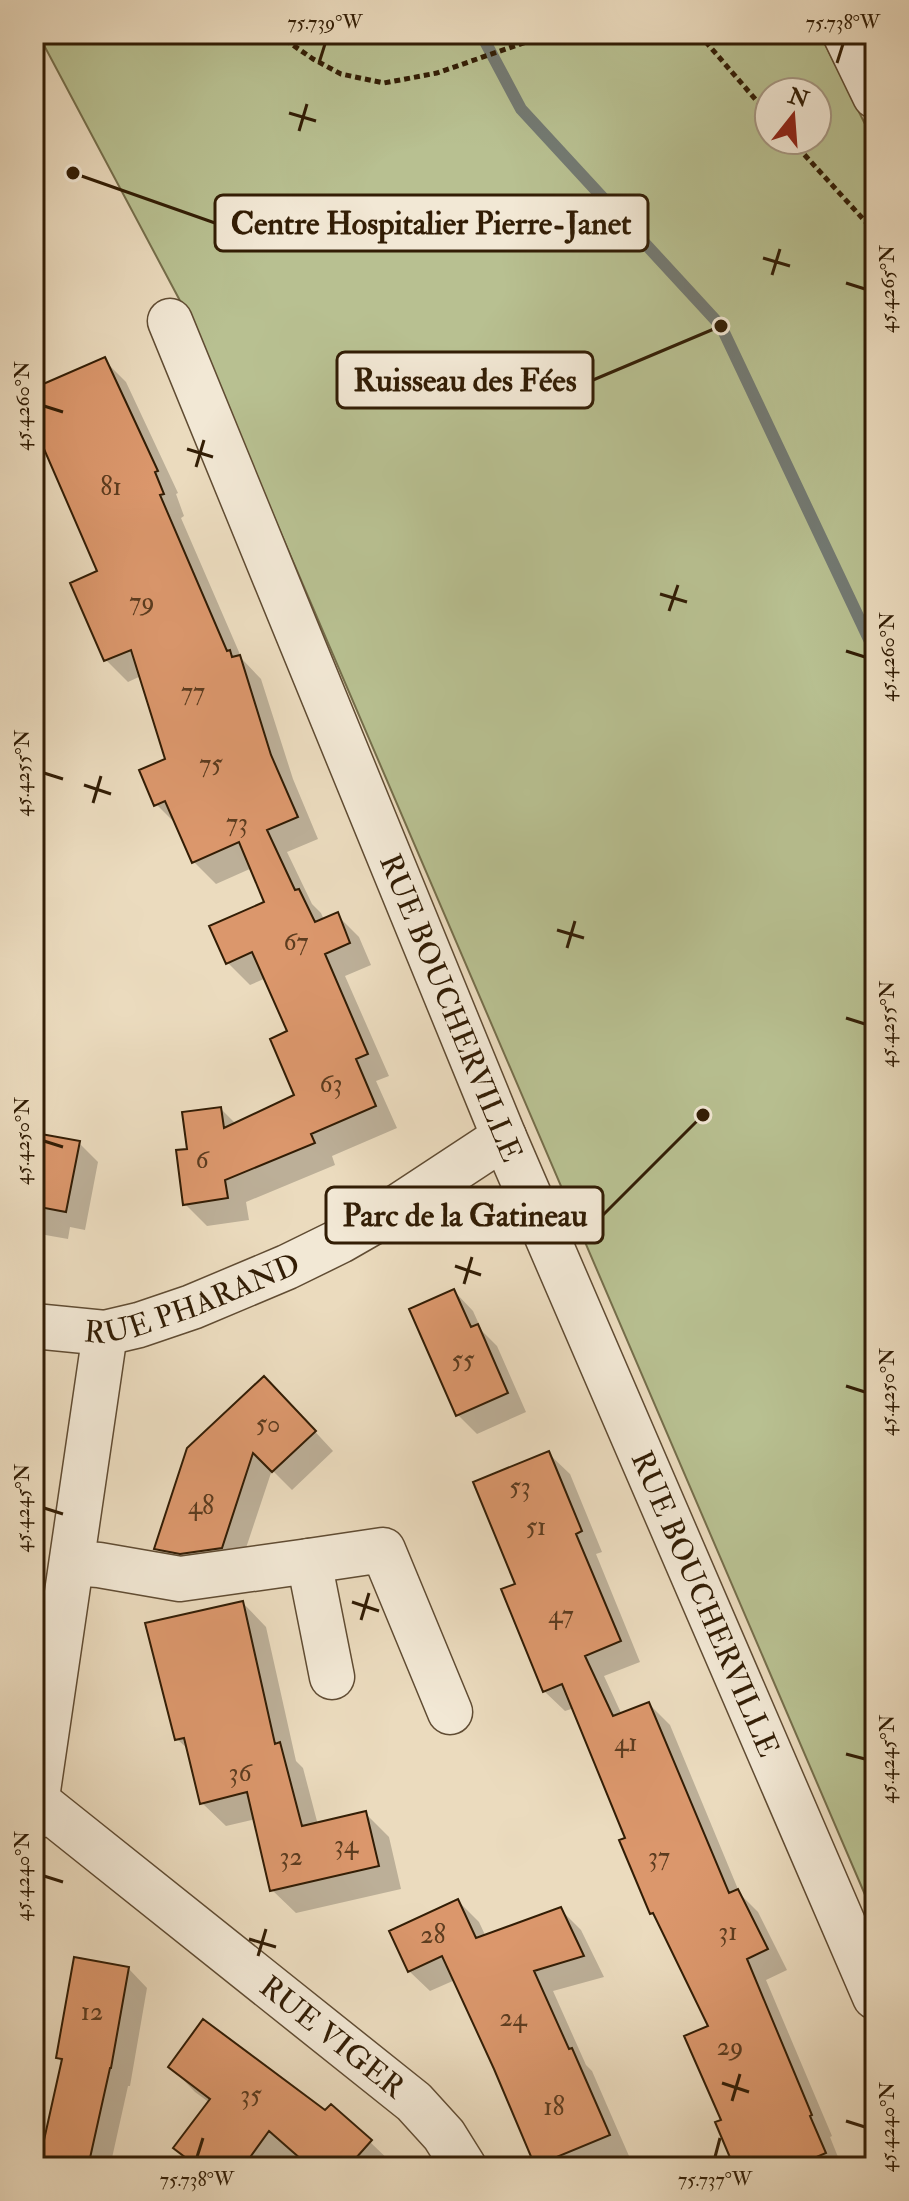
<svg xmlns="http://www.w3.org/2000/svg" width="909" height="2201" font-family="'IM FELL Double Pica',serif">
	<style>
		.green { fill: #b8c091; stroke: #756e4b; stroke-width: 2; fill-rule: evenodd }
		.shadow { fill: #0003 }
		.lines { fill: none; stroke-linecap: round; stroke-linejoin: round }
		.stream { stroke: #737a73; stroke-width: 12 }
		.building { fill: #db976c; stroke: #321d05; stroke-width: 2 }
		.minor-casing { stroke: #604c33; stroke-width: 47 }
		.path { stroke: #321d05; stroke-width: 5; stroke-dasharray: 6 4; stroke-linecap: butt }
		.minor { stroke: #f2e8d5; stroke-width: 44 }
		.ticks { fill: none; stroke: #321d05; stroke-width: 3 }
		.labels { text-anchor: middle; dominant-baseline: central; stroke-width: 6; stroke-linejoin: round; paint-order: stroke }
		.number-label { font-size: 26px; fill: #5c3c1f }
		.street-label { font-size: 30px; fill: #321d05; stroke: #f2e8d5 }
		.leader { fill: none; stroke: #321d05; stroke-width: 3 }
		.callout-dot { fill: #321d05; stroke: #f2e8d5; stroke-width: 3 }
		.callout { fill: #f2e8d5; stroke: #321d05; stroke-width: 3 }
		.callout-label { font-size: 32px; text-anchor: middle; font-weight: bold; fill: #321d05 }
		.neatline { fill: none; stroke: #321d05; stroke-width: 3 }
		.ticks-label { font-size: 20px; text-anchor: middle; fill: #321d05 }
	</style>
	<rect width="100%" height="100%" fill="#ebdbbe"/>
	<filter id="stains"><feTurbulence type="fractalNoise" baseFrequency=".0025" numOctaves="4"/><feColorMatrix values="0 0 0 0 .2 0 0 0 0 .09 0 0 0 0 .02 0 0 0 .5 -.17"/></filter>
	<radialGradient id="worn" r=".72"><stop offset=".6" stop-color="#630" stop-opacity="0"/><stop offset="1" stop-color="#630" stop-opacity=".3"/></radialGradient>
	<path class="green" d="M 38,34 L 820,34 L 875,144 L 875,1918 L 186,312 ZM 769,92 L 817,92 L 817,140 L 769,140 Z"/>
	<path class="shadow" d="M 104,360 L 126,382 L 178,493 L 176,494 L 184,516 L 181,518 L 242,659 L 261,679 L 293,779 L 318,839 L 287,852 L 312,904 L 321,913 L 324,920 L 337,915 L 359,937 L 371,965 L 345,976 L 389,1076 L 376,1081 L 397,1128 L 332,1156 L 335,1165 L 246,1202 L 249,1220 L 207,1226 L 185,1204 L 189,1151 L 221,1109 L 236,1124 L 297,1096 L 289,1032 L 266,978 L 250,985 L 228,963 L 266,904 L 252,868 L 216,884 L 194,862 L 179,827 L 156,804 L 167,760 L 141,676 L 128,682 L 106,660 L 100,572 L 34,420 L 34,390 Z
		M 34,1134 L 79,1143 L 98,1162 L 85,1230 L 70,1227 L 68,1239 L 34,1233 Z
		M 454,1291 L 473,1311 L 482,1331 L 497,1346 L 526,1412 L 477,1434 L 458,1415 Z
		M 283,1397 L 333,1451 L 292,1490 L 272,1470 L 240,1566 L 175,1567 L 156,1548 Z
		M 34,1447 L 45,1459 L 34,1508 Z
		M 549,1454 L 570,1474 L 602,1552 L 596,1554 L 640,1662 L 604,1676 L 622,1715 L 649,1704 L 670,1725 L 740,1894 L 758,1912 L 787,1970 L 766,1980 L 832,2136 L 830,2137 L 842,2167 L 736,2167 L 723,2121 L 711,2027 L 658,1920 L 652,1913 L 627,1839 L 574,1708 L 565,1711 L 544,1691 L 517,1585 Z
		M 243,1603 L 266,1627 L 296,1761 L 303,1768 L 318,1825 L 366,1814 L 389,1837 L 401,1889 L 296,1913 L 272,1890 L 256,1819 L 226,1826 L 202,1803 L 189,1750 L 177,1739 Z
		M 458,1901 L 479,1922 L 486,1937 L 560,1909 L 581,1930 L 604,1977 L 553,1991 L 586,2065 L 592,2071 L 629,2156 L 621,2159 L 623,2167 L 538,2167 L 496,2068 L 455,1980 L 430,1991 L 409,1971 Z
		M 128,1968 L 147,1988 L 130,2086 L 128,2086 L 110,2167 L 40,2167 L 63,2063 L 58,2058 Z
		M 170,2066 L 326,2113 L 370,2142 L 396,2167 L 309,2167 L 296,2155 L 287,2167 L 194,2167 L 176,2148 L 210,2103 L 195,2092 Z"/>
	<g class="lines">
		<path class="stream" d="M 481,34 L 521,109 L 721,326 L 875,652"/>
	</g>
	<path class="building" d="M 105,357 L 158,471 L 155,472 L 164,494 L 160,495 L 227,651 L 230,650 L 232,657 L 240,655 L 271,755 L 298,817 L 267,830 L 295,890 L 299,889 L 315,922 L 338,912 L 350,943 L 325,954 L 368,1054 L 356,1059 L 376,1106 L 311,1134 L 315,1143 L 225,1180 L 228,1198 L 183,1205 L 176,1150 L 187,1149 L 182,1112 L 221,1107 L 224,1128 L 294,1095 L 270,1039 L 287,1031 L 252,952 L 226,964 L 209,926 L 264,902 L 239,842 L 192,863 L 165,801 L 154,806 L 139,770 L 165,759 L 131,650 L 104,661 L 70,583 L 97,571 L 34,426 L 34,388 Z
		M 41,1134 L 80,1141 L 66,1212 L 34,1206 L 34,1172 Z
		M 454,1289 L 471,1327 L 478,1324 L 508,1393 L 456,1416 L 409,1309 Z
		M 264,1376 L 316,1431 L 272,1472 L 253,1453 L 222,1548 L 180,1554 L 154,1549 L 187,1448 Z
		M 549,1451 L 582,1531 L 576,1534 L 621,1641 L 585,1656 L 613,1716 L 649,1702 L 729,1893 L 738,1889 L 768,1949 L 747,1959 L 812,2115 L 810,2116 L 826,2153 L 793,2167 L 734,2167 L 715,2122 L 721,2120 L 684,2036 L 708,2026 L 653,1913 L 650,1914 L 619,1840 L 625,1838 L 562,1684 L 543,1692 L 501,1589 L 515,1584 L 473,1482 Z
		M 243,1601 L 275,1744 L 280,1742 L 302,1826 L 366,1811 L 379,1866 L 270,1891 L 247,1792 L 200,1804 L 184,1738 L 175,1740 L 145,1623 Z
		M 458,1899 L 476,1938 L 561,1907 L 584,1956 L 534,1971 L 569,2049 L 572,2048 L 610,2135 L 535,2166 L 494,2069 L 442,1956 L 408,1972 L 389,1931 Z
		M 74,1957 L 129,1967 L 111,2068 L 110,2068 L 88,2167 L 38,2167 L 62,2059 L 56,2058 Z
		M 203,2019 L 325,2110 L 331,2104 L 372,2140 L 348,2167 L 310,2167 L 269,2131 L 243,2167 L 198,2167 L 173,2148 L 210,2099 L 168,2067 Z"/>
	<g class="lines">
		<g class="minor-casing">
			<g id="minor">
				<path d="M 845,34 L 875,96"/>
				<path id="s1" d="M 170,321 L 504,1137 L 875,1997"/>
				<path id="s2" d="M 34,1326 L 105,1333 L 139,1325 L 192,1307 L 287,1267 L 340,1241 L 387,1214 L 504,1137"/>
				<path d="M 309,1561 L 383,1550 L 450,1712"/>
				<path d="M 72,1563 L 99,1565 L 180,1579 L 309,1561 L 332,1677"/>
				<path id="s3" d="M 37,1801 L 414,2102 L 444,2135 L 464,2167"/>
				<path d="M 34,1818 L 105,1333"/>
			</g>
		</g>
		<path class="path" d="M 277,34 L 313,59 L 341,74 L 384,83 L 437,73 L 549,34
			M 699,34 L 769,115
			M 791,140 L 875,232"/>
		<use href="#minor" class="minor"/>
	</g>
	<path class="ticks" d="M 319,63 L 325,44M 837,63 L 843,44M 289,113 L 316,121M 299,131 L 307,104M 763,258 L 790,266M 772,275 L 780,249M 846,283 L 865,289M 44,406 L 63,412M 187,449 L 213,457M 196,467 L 204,440M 660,594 L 687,602M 669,611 L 678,585M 846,651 L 865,657M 44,773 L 63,779M 84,785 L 111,794M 93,803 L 101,776M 557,930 L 584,938M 567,948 L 575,921M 846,1018 L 865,1024M 44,1141 L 63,1147M 455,1266 L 481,1275M 464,1284 L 472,1257M 846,1386 L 865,1392M 44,1508 L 63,1514M 352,1602 L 379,1611M 361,1620 L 369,1593M 846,1754 L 865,1759M 44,1876 L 63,1882M 249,1939 L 276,1947M 258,1956 L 266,1929M 722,2083 L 749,2092M 732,2101 L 740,2074M 846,2121 L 865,2127M 197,2157 L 203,2138M 715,2157 L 720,2138"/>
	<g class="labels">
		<g class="number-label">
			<text x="111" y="487">81</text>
			<text x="142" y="602">79</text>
			<text x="193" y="692">77</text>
			<text x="211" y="764">75</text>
			<text x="237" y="823">73</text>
			<text x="296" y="942">67</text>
			<text x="331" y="1084">63</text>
			<text x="202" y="1160">6</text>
			<text x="463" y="1360">55</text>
			<text x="268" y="1424">50</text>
			<text x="520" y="1487">53</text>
			<text x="201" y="1506">48</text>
			<text x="536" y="1527">51</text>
			<text x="561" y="1615">47</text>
			<text x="626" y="1743">41</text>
			<text x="240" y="1773">36</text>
			<text x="346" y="1845">34</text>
			<text x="291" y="1857">32</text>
			<text x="659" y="1857">37</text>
			<text x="728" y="1932">31</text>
			<text x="433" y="1935">28</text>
			<text x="92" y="2012">12</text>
			<text x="513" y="2018">24</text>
			<text x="730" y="2047">29</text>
			<text x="251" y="2095">35</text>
			<text x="554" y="2107">18</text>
		</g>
		<g class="street-label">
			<text stroke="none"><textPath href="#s1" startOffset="742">RUE BOUCHERVILLE</textPath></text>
			<text stroke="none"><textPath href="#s2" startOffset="164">RUE PHARAND</textPath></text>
			<text stroke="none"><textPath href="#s1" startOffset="1390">RUE BOUCHERVILLE</textPath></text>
			<text stroke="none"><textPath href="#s3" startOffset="378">RUE VIGER</textPath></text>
		</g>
	</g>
	<path class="leader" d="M73 173L215 223M721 326L593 380M703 1115L603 1215"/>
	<g class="callout-dot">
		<circle cx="73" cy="173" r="8"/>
		<circle cx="721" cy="326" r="8"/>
		<circle cx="703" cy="1115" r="8"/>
	</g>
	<g class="callout">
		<rect x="215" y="195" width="433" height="56" rx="8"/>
		<rect x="337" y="352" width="256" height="56" rx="8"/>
		<rect x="326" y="1187" width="277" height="56" rx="8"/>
	</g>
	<g class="callout-label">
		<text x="431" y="234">Centre Hospitalier Pierre-Janet</text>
		<text x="465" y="391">Ruisseau des Fées</text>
		<text x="465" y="1226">Parc de la Gatineau</text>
	</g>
	<rect width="909" height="2201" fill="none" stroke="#ebdbbe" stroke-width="88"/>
	<g transform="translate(793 116) rotate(17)"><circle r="38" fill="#f2e8d5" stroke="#a59782" stroke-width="2"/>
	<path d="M0-6L14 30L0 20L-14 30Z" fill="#8f2418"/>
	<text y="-12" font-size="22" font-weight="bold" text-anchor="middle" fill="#321d05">N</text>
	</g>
	<rect x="44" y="44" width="821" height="2113" class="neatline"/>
	<g class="ticks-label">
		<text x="325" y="29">75.739°W</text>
		<text x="843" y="29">75.738°W</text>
		<text transform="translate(887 289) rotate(-90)" y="7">45.4265°N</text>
		<text transform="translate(22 406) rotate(-90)" y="7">45.4260°N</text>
		<text transform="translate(887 657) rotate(-90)" y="7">45.4260°N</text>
		<text transform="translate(22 773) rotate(-90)" y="7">45.4255°N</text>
		<text transform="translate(887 1024) rotate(-90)" y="7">45.4255°N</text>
		<text transform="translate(22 1141) rotate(-90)" y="7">45.4250°N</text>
		<text transform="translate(887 1392) rotate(-90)" y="7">45.4250°N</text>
		<text transform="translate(22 1508) rotate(-90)" y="7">45.4245°N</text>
		<text transform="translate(887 1759) rotate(-90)" y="7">45.4245°N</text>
		<text transform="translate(22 1876) rotate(-90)" y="7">45.4240°N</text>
		<text transform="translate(887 2127) rotate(-90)" y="7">45.4240°N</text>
		<text x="197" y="2186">75.738°W</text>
		<text x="715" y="2186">75.737°W</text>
	</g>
	<rect width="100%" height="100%" filter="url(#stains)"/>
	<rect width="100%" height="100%" fill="url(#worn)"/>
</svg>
